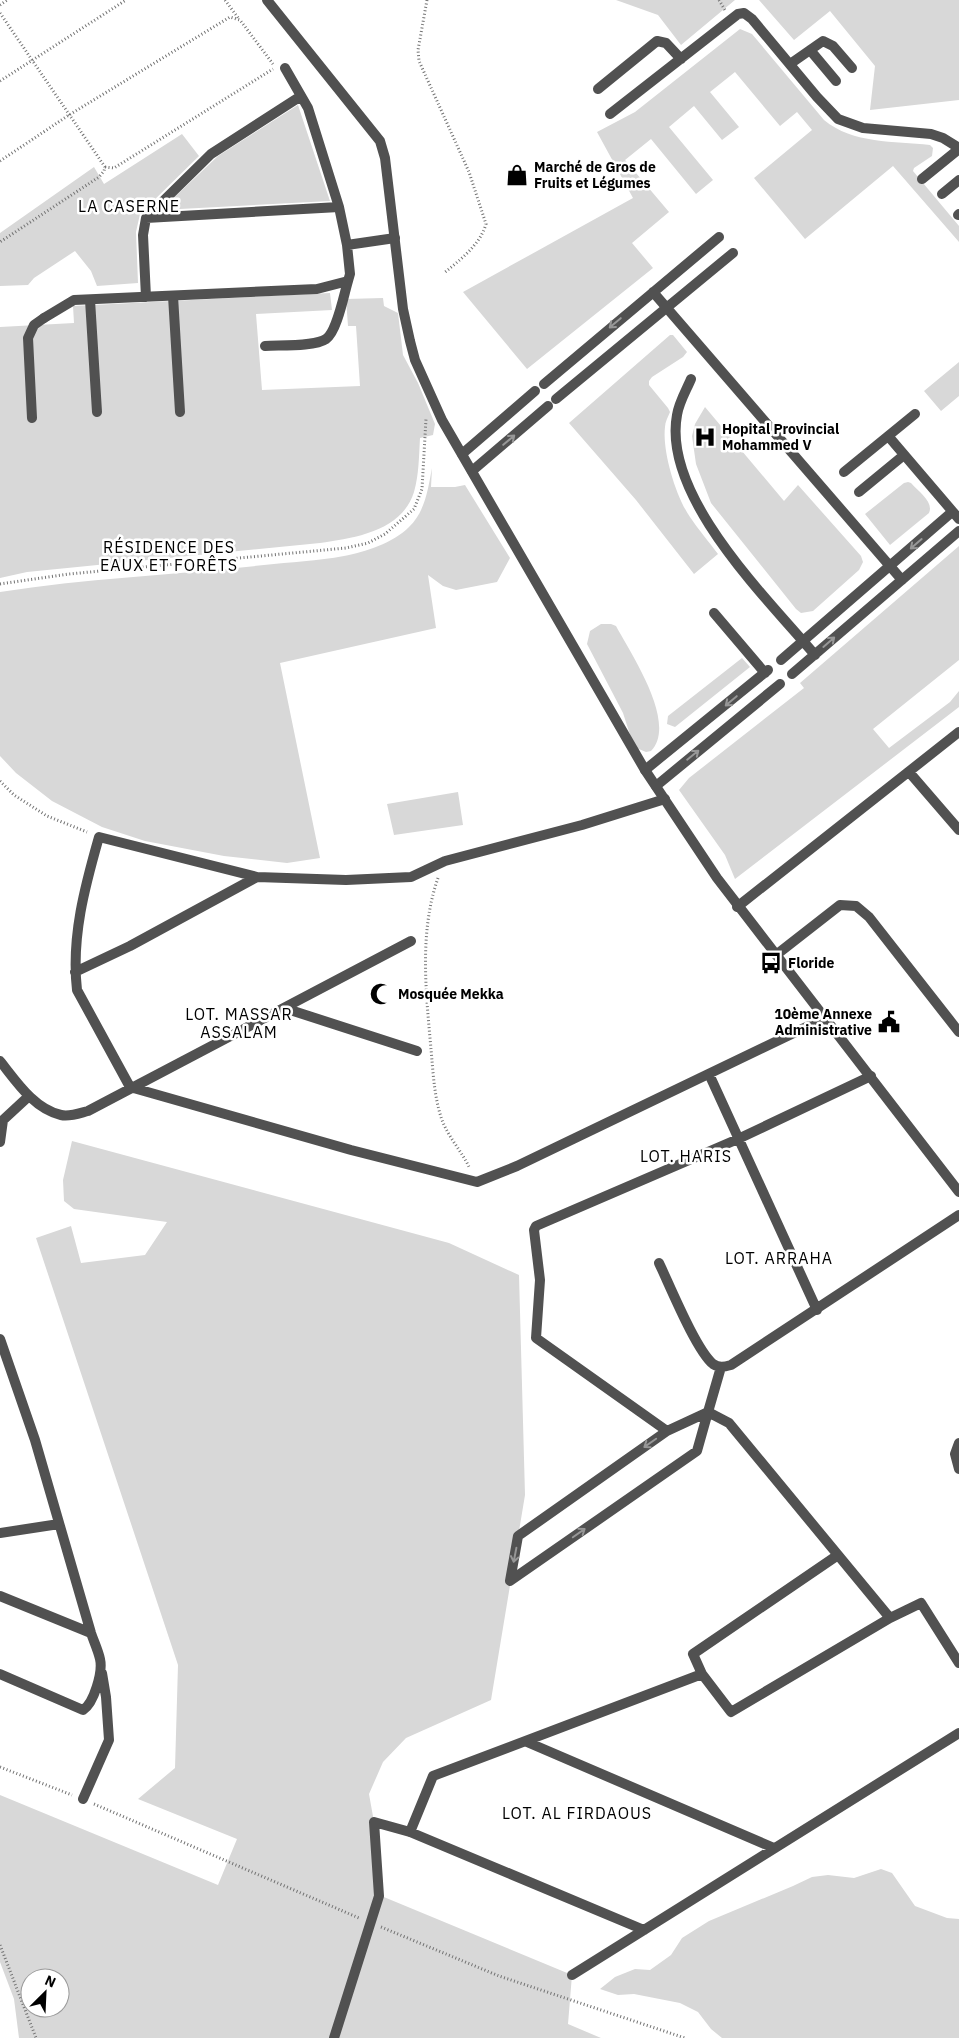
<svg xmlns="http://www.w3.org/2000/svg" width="959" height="2038" font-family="'IBM Plex Sans',sans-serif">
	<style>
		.green { fill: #d8d8d8; fill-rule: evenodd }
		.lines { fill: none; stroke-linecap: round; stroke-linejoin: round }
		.path { stroke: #737373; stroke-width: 3; stroke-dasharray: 1 2.5; stroke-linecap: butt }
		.service { stroke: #515151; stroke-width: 10 }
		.minor { stroke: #515151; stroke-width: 10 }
		.tertiary { stroke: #515151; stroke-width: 10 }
		.oneway { stroke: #979797 }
		.labels { text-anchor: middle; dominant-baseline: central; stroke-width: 5; stroke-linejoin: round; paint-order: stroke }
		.poi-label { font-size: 14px; font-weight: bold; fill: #000; stroke: #fff; text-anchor: start }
		.quarter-label { font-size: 16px; letter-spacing: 1px; fill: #000; stroke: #fff }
	</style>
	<rect width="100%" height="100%" fill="#fff"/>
	<path class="green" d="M 616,0 L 735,0 L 681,45 L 658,15 Z
		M 759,0 L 959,0 L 959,100 L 870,110 L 875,66 L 830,11 L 794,40 Z
		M 740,29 L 752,34 L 824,120 C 853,144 894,141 930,145 L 933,148 L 932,156 L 914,168 L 913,171 L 959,226 L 959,242 L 893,166 L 805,239 L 754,178 L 812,130 L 797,112 L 780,126 L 735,72 L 710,92 L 739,127 L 722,140 L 694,106 L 669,127 L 713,180 L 696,194 L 651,139 L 625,160 L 669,212 L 632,243 L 653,268 L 527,369 L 463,292 L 633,198 L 597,132 L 635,112 Z
		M 298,105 L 330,201 L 161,210 L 218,156 Z
		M 182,134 L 199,156 L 140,214 L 136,232 L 138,283 L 97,286 L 91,271 L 75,251 L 34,278 L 28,285 L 0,286 L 0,233 L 94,167 L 104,184 Z
		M 330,293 L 332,310 L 256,314 L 262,390 L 360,386 L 356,326 L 348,326 L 346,299 L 383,298 L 384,306 L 398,313 L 403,355 L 418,383 L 435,424 L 433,435 L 420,438 C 419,455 419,475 414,492 C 402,531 355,538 320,543 L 27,572 L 0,578 L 0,327 L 74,323 L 73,306 Z
		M 670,335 L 673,335 L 687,352 L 683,357 L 652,377 L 649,381 L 649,385 L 668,408 L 670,412 C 668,417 665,422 665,427 C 662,451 676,497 690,517 C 698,529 709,542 718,554 L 694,574 L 636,500 L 569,423 Z
		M 959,362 L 959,396 L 941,411 L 924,391 Z
		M 705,407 L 784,501 L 798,485 L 861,556 L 863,562 L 859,570 L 813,611 L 801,613 L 796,609 L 711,503 L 696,464 L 692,436 L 695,424 Z
		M 432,468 L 431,487 L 455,487 L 465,485 L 510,558 L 497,582 L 456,590 L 443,586 L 428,575 L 436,628 L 280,663 L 320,858 L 287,863 L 224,856 L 145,841 L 102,827 L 52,801 L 16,773 L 0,756 L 0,592 C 87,578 176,575 264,565 C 290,562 318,561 344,556 C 365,552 393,543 409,527 C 425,512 428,489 432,468 Z
		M 908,482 L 911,483 C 919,492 934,502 929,513 L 890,545 L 865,514 L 904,483 Z
		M 959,546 L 959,660 L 873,729 L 889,748 L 950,702 L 959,691 L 959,707 L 735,879 L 725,855 L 679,790 L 689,778 L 804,688 L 800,683 Z
		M 601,624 L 611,624 L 616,626 C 631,654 678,723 651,751 L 646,752 L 634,747 L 623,713 L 587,644 L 590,631 Z
		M 742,658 L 750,667 L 675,727 L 667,724 L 668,716 Z
		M 458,792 L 463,825 L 394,835 L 387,804 Z
		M 72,1141 L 449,1243 L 519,1275 L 525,1495 L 491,1700 L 406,1738 L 383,1762 L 369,1794 L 374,1822 L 379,1895 L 572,1975 L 568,2024 L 601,2038 L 19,2038 L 14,1999 L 0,1962 L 0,1795 L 218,1885 L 237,1839 L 138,1799 L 175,1768 L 178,1665 L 36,1238 L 71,1226 L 81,1263 L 145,1255 L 167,1222 L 74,1209 L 64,1201 L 63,1180 ZM 30,1978 L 60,1978 L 60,2008 L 30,2008 Z
		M 881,1869 L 892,1873 L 915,1906 L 947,1918 L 959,1919 L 959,2038 L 722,2038 L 711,2029 L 698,2012 L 680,2003 L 634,1994 L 618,1995 L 600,1989 L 615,1977 L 635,1969 L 650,1970 L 671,1955 L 682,1938 L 709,1921 L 793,1886 L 812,1877 L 828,1875 L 854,1878 Z"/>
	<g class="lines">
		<path class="path" d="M 225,0 L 239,19
			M 427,0 L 418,50 L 419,61 L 469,172 L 486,224 C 480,245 460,260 444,273
			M 719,0 L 725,10
			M 0,5 L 7,0
			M 0,13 L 105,167 L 104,171 L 99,177 L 0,242
			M 0,81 L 126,0
			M 0,161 L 69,115 L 230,17 L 240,20 L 273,64
			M 105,167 L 114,168 L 273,69
			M 0,584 L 69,574 L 346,548 L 368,543 L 385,534 L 414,509 L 422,489 L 426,419
			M 0,781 L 14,795 L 47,816 L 87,832
			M 438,878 C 419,932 426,993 431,1049 C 433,1071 434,1095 441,1117 C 447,1136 461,1150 469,1167
			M 0,1767 L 72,1795
			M 94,1804 L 359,1918
			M 381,1927 L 499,1976 L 685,2038
			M 0,1945 L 36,2038"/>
		<path class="service" d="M 810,50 L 836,81
			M 790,64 L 823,41 L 833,46 L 852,68
			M 598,89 L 657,41 L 666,43 L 681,59
			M 610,114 L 738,14 L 744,13 L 752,19 L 817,97 L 838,119 L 863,128 L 931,134 L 943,138 L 959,148
			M 922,179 L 959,149
			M 942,194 L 959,180
			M 958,215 L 959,214
			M 653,292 L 902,580
			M 173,296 L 180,412
			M 90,300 L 97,412
			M 691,379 C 686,391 679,402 677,415 C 662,496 766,597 815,655
			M 544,384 L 719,237
			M 556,399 L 733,253
			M 32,418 L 28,338 L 34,325 L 44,318
			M 889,437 L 959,519
			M 462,454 L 535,391
			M 472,471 L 548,406
			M 844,472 L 915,414
			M 859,492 L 904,455
			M 714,613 L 765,673
			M 781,660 L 952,512
			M 792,674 L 959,531
			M 645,770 L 768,670
			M 656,786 L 780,684"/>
		<path class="minor" d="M 146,218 L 339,207
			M 347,245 L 395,238
			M 146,297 L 143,235 L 146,218 L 211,154 L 301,96
			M 44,318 L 74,300 L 317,289 L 348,281 L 350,274 L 347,245 L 339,207 L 308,108 L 285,68
			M 265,346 C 280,345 314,347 326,339 C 337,332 344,294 348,281
			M 909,772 L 959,830
			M 665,799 L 582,825 L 445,861 L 411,877 L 346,880 L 257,877 L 99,837 C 85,886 71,937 77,990 L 130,1087 L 351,1150 L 477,1182 L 517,1166 L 825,1018
			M 737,907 L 959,732
			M 776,955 L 840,905 L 856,906 L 869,917 L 959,1032
			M 75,972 L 130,946 L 257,877
			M 284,1008 L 417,1051
			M 0,1061 C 16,1081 34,1109 61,1115 C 70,1117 80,1113 88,1111 L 411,941
			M 709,1074 L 817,1310
			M 0,1142 L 3,1120 L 29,1096
			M 659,1263 C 670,1286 696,1350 713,1364 C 719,1368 724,1367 731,1365 L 959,1215
			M 0,1339 L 35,1440 L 91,1633 C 94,1642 98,1650 100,1659 C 103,1672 94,1703 83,1710 L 0,1674
			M 721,1367 L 708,1412 L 729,1423 L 890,1618 L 921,1603 L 959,1663
			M 667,1431 L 536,1338 L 540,1280 L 534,1230 L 536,1226 L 738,1139 L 871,1076
			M 959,1443 L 955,1454 L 959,1469
			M 0,1533 L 59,1524
			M 838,1555 L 693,1654 L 702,1674 L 731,1712 L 890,1618
			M 510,1581 L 518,1536 L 667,1431 L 708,1412
			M 510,1581 L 697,1451 L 708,1412
			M 0,1596 L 91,1633
			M 527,1742 L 774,1848
			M 83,1799 L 109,1740 L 106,1697 L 102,1673
			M 410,1832 L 433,1776 L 702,1674
			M 572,1975 L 959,1733
			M 334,2038 L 379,1896 L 374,1822 L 410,1832 L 644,1930"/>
		<path class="tertiary" d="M 267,0 L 380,141 L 385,158 L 403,309 L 410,341 L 415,360 L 442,420 L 645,770 L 717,878 L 959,1192"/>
	</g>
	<defs><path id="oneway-shaft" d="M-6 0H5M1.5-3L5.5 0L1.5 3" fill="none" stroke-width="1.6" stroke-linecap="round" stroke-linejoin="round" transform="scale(1.25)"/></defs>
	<g class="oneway">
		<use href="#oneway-shaft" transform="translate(615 323) rotate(140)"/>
		<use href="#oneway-shaft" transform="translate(509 440) rotate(-40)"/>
		<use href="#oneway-shaft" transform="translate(916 544) rotate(139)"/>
		<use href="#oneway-shaft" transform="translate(829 642) rotate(-41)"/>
		<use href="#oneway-shaft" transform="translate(731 701) rotate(140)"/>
		<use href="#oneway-shaft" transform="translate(693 755) rotate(-39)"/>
		<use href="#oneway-shaft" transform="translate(650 1443) rotate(145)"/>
		<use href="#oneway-shaft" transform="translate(579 1533) rotate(-35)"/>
		<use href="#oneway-shaft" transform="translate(515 1555) rotate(101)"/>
	</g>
	<defs>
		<g id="shop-bare" transform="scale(1.725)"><path d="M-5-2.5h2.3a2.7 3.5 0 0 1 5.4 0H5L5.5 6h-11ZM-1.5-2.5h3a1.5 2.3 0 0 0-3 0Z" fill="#000" stroke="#fff" stroke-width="2.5" paint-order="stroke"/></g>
		<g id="hospital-bare" transform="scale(1.725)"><path d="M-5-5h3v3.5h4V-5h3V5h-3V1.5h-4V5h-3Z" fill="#000" stroke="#fff" stroke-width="2.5" paint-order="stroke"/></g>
		<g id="bus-bare" transform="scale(1.725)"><path d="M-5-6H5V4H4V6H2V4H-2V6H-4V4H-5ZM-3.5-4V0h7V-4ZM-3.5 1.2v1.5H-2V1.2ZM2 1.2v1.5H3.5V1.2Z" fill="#000" stroke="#fff" stroke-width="2.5" paint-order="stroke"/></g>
		<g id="mosque-bare" transform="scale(1.725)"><path d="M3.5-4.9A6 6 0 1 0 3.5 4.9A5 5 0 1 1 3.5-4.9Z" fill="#000" stroke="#fff" stroke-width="2.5" paint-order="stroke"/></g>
		<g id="civic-bare" transform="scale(1.725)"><path d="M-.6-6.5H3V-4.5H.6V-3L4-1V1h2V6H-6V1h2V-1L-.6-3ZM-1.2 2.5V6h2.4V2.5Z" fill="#000" stroke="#fff" stroke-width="2.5" paint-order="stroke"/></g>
	</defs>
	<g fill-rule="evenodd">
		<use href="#shop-bare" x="517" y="175"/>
		<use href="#hospital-bare" x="705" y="437"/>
		<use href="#bus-bare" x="771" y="963"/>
		<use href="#mosque-bare" x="381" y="994"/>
		<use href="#civic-bare" x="889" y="1022"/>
	</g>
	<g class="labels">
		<g class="poi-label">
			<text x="534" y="167">Marché de Gros de<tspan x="534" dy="16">Fruits et Légumes</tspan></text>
			<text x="722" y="429">Hopital Provincial<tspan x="722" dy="16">Mohammed V</tspan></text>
			<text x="788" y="963">Floride</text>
			<text x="398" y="994">Mosquée Mekka</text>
			<text x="872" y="1014" text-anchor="end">10ème Annexe<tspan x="872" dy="16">Administrative</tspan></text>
		</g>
		<g class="quarter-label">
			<text x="129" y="206">LA CASERNE</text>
			<text x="169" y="547">RÉSIDENCE DES<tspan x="169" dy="18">EAUX ET FORÊTS</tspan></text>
			<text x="239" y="1014">LOT. MASSAR<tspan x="239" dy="18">ASSALAM</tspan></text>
			<text x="686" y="1156">LOT. HARIS</text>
			<text x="779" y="1258">LOT. ARRAHA</text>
			<text x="577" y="1813">LOT. AL FIRDAOUS</text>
		</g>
	</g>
	<g transform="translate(45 1993) rotate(24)"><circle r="24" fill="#ffffff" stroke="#999999"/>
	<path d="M0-4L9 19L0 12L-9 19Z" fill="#000000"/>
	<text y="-8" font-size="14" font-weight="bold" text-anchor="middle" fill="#000000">N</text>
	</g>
</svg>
